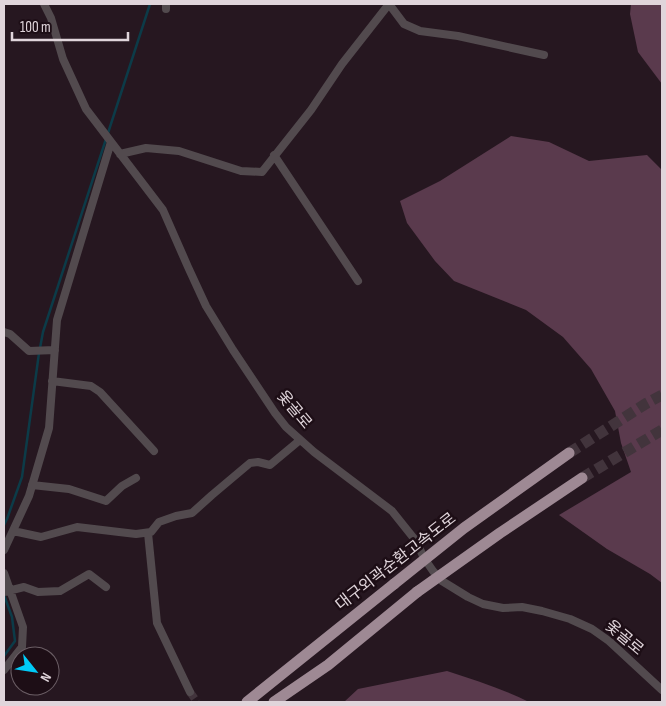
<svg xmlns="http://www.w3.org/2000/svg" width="666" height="706" font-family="'Sofia Sans Condensed','Noto Sans KR',sans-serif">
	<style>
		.forest { fill: #5a3a4d }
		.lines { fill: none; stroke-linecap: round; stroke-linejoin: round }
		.stream { stroke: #0c3b48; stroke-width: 2.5 }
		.minor-tunnel { stroke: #42343c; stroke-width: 8; stroke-dasharray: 8 4; stroke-linecap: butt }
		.highway-tunnel { stroke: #42343c; stroke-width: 11; stroke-dasharray: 11 5.5; stroke-linecap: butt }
		.minor { stroke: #524a4e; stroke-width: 8 }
		.highway { stroke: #9e8994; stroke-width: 11 }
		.highway-bridge { stroke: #9e8994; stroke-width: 11 }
		.labels { text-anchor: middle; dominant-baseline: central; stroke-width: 5; stroke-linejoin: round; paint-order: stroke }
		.street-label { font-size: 16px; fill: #e0d5db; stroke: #1d0e16 }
	</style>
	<rect width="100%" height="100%" fill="#261720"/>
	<path class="forest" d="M 631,4 L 662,4 L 662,84 L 638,52 L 630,14 Z
		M 511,136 L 549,142 L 589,161 L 647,155 L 662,170 L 662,583 L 650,574 L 607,549 L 559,515 L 631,472 L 621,443 L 615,411 L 591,369 L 563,337 L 526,310 L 454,281 L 435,261 L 407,223 L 400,201 L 440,181 Z
		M 447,671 C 475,680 503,689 529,702 L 344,702 L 358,689 Z"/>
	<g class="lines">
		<path class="stream" d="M 108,133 L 150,4
			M 40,348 L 43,332 L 106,139
			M 4,525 L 7,519 L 22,477 L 39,353
			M 4,595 L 12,617 L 15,641 L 4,656"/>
		<path class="minor-tunnel" d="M 190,692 L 197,702"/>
		<path class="highway-tunnel" d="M 569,453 L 647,403 L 662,395
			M 582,478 L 662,430"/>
		<path class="minor" d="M 44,4 L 51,18 L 63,59 L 86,109 L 163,210 L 188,267 L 206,306 L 233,350 L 275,413 L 286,427 L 314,452 L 392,511 L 416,541 L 424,558 L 433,571 L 442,581 L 468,597 L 483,604 L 503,608 L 522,607 L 542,611 L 570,619 L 592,629 L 609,641 L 662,690
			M 166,9 L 166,4
			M 120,154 L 146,148 L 179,151 L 241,171 L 262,172 L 311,110 L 342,64 L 389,4 L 404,24 L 420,31 L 458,36 L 544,55
			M 274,155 L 358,281
			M 4,332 L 10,334 L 29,351 L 55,350
			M 52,381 L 91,386 L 100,392 L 154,451
			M 32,485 L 69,489 L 106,501 L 122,486 L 136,478
			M 13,531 L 41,537 L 77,527 L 136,534 L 151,532 L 159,522 L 176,516 L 192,513 L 212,495 L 250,463 L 258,462 L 270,465 L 300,440
			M 148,533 L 157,623 L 190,692
			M 4,550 L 29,496 L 49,428 L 57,320 L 111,142
			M 4,573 L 23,627 L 22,647 L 4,670
			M 4,592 L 24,587 L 38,592 L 60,591 L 89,574 L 106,587"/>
		<path class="highway" d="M 247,702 L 394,584
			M 274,702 L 328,665 L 417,592"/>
		<path class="highway-bridge" d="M 394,584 L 464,528 L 569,453
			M 417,592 L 500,533 L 582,478"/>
	</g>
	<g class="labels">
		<g class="street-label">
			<text transform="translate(294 410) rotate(50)">옻골로</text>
			<text transform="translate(396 562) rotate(-38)">대구외곽순환고속도로</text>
			<text transform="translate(624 638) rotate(40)">옻골로</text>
		</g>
	</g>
	<rect width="666" height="706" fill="none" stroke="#e0d5db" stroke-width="10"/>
	<g transform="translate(35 671) rotate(120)"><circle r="24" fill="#1d0e16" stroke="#6b5e65"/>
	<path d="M0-4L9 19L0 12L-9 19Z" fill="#00cbf8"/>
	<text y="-8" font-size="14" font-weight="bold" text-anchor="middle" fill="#e0d5db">N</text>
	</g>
	<path d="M12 32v8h116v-8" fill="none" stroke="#e0d5db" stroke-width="2.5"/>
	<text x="20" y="32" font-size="15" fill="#e0d5db" stroke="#1d0e16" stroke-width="4" paint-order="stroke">100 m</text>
</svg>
